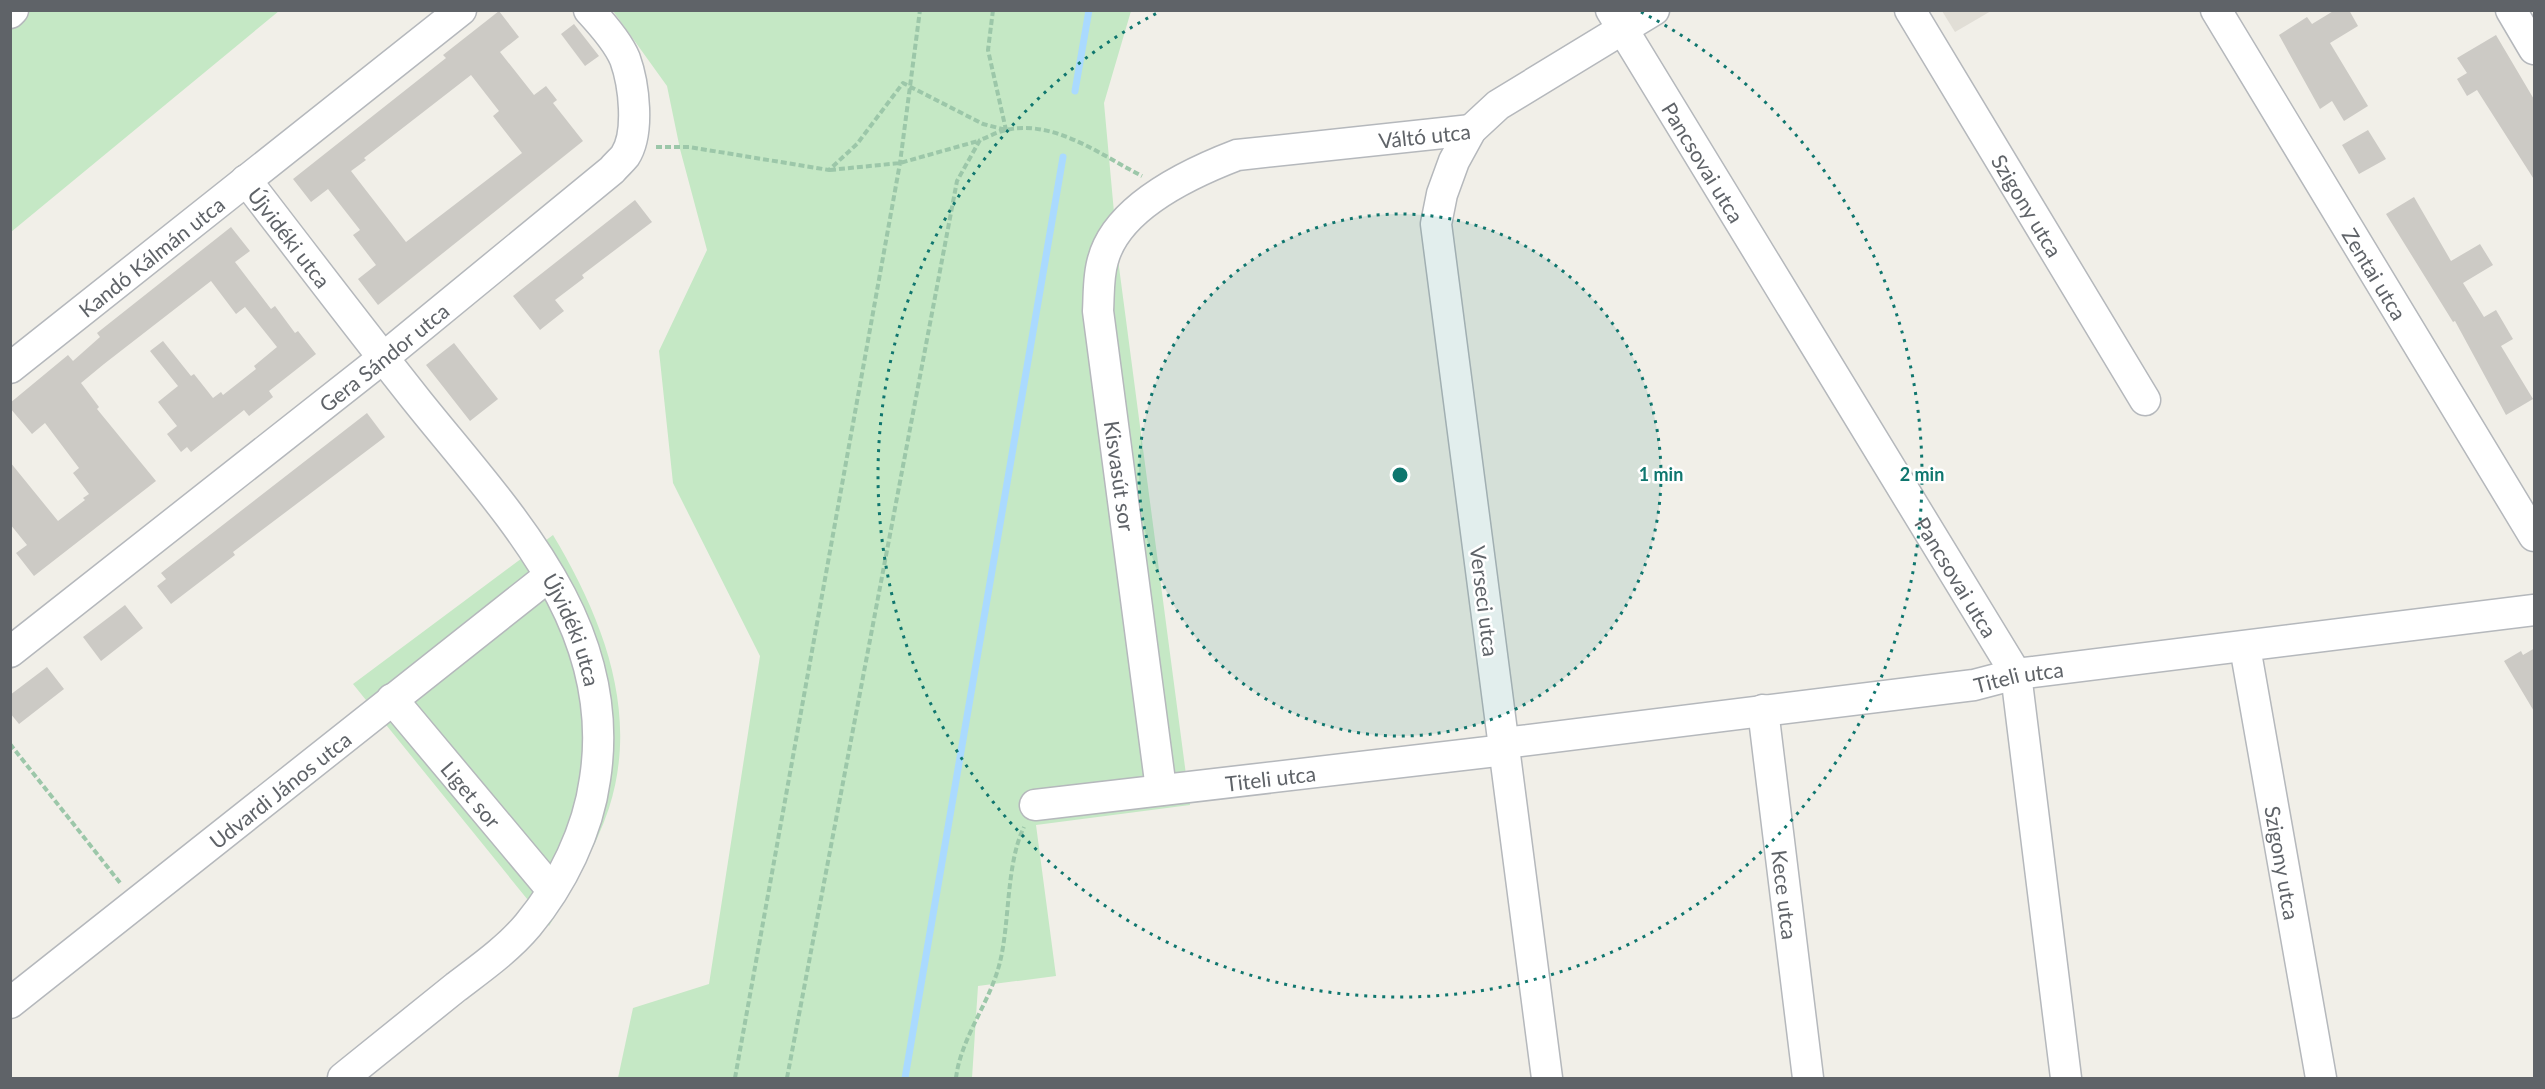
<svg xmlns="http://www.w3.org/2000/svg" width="2545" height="1089" font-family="Lato,sans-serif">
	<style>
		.education { fill: #e1ded6 }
		.green { fill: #c5e8c5 }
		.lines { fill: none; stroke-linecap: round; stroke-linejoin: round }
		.stream { stroke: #aadaff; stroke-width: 7 }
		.building { fill: #cccac5; fill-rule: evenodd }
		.minor-casing { stroke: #b5b8bc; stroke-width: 33 }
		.path { stroke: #9cc7a9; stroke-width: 4; stroke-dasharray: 6 3; stroke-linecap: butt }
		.minor { stroke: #fff; stroke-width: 30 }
		.ring { fill: none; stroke: #0f766e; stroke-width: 3; stroke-dasharray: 3 6 }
		.labels { text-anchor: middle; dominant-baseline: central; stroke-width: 5; stroke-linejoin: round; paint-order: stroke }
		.street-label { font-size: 21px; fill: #5f6368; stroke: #fff }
		.centre { fill: #0f766e; stroke: #fff; stroke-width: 3 }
		.ring-label { font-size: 18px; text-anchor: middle; font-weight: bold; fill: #0f766e; stroke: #fff; stroke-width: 5; stroke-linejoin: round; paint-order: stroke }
	</style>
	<rect width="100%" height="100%" fill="#f1efe8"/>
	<path class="education" d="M 1942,11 L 1991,11 L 1955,32 Z"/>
	<path class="green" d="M 28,11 L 279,11 L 11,232 L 11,25 Z
		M 613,11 L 1131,11 L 1104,103 L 1119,267 L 1190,805 L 1036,825 L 1056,976 L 978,986 L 972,1078 L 618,1078 L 633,1008 L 709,984 L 760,656 L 673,483 L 659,351 L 707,250 L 680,149 L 667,86 Z
		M 553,535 C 602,617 640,711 609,808 C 595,850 572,888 549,926 L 353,684 Z"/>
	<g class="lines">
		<path class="stream" d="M 1075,91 L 1089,10
			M 905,1078 L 1063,157"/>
	</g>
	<path class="building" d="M 2335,10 L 2349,10 L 2358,26 L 2330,43 L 2368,106 L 2344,121 L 2332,101 L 2320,109 L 2279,35 L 2307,17 L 2312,24 Z
		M 499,11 L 519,37 L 500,52 L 534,95 L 546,86 L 557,100 L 553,103 L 583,141 L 378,305 L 358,279 L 376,265 L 353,235 L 360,230 L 328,189 L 311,202 L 293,179 L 446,58 L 443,55 ZM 471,75 L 499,111 L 493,116 L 522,153 L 406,242 L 351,171 L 366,160 L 364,158 Z
		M 574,24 L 599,56 L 585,66 L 561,34 Z
		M 2496,35 L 2535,101 L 2535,181 L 2477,90 L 2467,96 L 2457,79 L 2467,73 L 2457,58 Z
		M 2368,130 L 2386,159 L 2359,174 L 2342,145 Z
		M 2414,197 L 2451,261 L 2480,244 L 2493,265 L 2463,283 L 2484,317 L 2496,310 L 2513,339 L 2501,346 L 2533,399 L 2506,415 L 2455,321 L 2453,322 L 2386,214 Z
		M 635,200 L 652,222 L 582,275 L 584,278 L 555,300 L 564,311 L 540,330 L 513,296 Z
		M 231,227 L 250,251 L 235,262 L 271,309 L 275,306 L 295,333 L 298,331 L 316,354 L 269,391 L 273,397 L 249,416 L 244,410 L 191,452 L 187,447 L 181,452 L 167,434 L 177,426 L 158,402 L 178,386 L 150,351 L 163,341 L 191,376 L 194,374 L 213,398 L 221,392 L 223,395 L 256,369 L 254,366 L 277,347 L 245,307 L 236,314 L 211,281 L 104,364 L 81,383 L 99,407 L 97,409 L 156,481 L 34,576 L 16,553 L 27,545 L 10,524 L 10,462 L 58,521 L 85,500 L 83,498 L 89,494 L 73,473 L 79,468 L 45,423 L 32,434 L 10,408 L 10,403 L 68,355 L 73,361 L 100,337 L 97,333 Z
		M 454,343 L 498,399 L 470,421 L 426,365 Z
		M 367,413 L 385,437 L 233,552 L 235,555 L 171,604 L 157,586 L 166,579 L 161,573 Z
		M 125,605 L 143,628 L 101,661 L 83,637 Z
		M 2535,648 L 2535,713 L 2504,661 L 2521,651 L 2523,655 Z
		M 47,667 L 64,689 L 19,724 L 10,713 L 10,695 Z"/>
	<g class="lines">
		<g class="minor-casing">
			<g id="minor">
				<path id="s1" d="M 1611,10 L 2016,674 L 2066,1078"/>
				<path id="s2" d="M 1910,10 L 2145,400"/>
				<path id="s3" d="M 2216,10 L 2534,536"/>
				<path d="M 2511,10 L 2534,49"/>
				<path d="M 10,13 L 13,10"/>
				<path id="s4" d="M 246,180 C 303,254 360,329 418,402 C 507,513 619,624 595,779 C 588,831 562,884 528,925 C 508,949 481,968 456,987 C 418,1018 380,1048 343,1078"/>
				<path id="s5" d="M 10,368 L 461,10"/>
				<path id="s6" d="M 2245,647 L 2321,1078"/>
				<path id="s7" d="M 10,652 L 383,358 L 612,170 C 616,165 621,161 625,156 C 640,133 634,84 625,59 C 618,42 602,24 589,10"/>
				<path id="s8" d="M 392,699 L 552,890"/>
				<path id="s9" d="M 1763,710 L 1808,1078"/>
				<path id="s10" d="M 1504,743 L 1974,685 L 2016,674 L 2534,610"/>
				<path id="s11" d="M 1161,789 L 1098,311 C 1099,295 1098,276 1103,260 C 1117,207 1190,173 1237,155 L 1471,130"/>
				<path id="s12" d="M 1035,805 L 1505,750"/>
				<path id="s13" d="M 10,1003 L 549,576"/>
				<path d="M 1547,1078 L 1436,224 L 1442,194 L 1454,161 L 1471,130 L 1498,105 L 1654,10"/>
			</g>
		</g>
		<path class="path" d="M 993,10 L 988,50 L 1006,130
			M 656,147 L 689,147 L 829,170 L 857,144 L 903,83 L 983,124 L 1006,130
			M 830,170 L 900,163 L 978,141
			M 10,744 L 121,884
			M 735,1078 L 900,163 L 920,10
			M 787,1078 L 957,181 L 980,140 C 988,137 997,132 1006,130 C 1055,119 1102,156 1142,176
			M 956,1078 C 961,1037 990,1003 1000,962 C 1010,921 1006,864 1024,827"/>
		<use href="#minor" class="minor"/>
	</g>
	<circle cx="1400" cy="475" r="261" fill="#0f766e" fill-opacity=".12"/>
	<g class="ring">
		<circle cx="1400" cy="475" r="261"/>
		<path d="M1641 12A522 522 0 1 1 1159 12"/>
	</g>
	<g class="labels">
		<g class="street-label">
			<text stroke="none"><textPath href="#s11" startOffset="898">Váltó utca</textPath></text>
			<text stroke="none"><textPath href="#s1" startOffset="178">Pancsovai utca</textPath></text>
			<text stroke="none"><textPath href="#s2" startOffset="228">Szigony utca</textPath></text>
			<text stroke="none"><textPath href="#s4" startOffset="72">Újvidéki utca</textPath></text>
			<text stroke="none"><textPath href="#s5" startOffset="180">Kandó Kálmán utca</textPath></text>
			<text stroke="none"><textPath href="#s3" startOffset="308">Zentai utca</textPath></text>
			<text stroke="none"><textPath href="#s7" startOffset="476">Gera Sándor utca</textPath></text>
			<text transform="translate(1120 476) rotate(82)">Kisvasút sor</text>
			<text stroke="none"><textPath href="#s1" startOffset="664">Pancsovai utca</textPath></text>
			<text transform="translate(1485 601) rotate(83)">Verseci utca</text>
			<text stroke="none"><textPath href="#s4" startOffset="558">Újvidéki utca</textPath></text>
			<text stroke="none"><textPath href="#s10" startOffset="519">Titeli utca</textPath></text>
			<text stroke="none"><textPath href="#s12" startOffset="237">Titeli utca</textPath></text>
			<text stroke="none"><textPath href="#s13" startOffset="344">Udvardi János utca</textPath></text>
			<text stroke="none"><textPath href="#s8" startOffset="124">Liget sor</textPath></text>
			<text stroke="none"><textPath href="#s6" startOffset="219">Szigony utca</textPath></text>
			<text stroke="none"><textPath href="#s9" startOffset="186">Kece utca</textPath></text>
		</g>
	</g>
	<circle cx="1400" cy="475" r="9" class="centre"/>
	<g class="ring-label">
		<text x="1661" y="481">1 min</text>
		<text x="1922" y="481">2 min</text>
	</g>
	<rect width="2545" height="1089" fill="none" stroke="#5f6368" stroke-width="24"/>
</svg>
